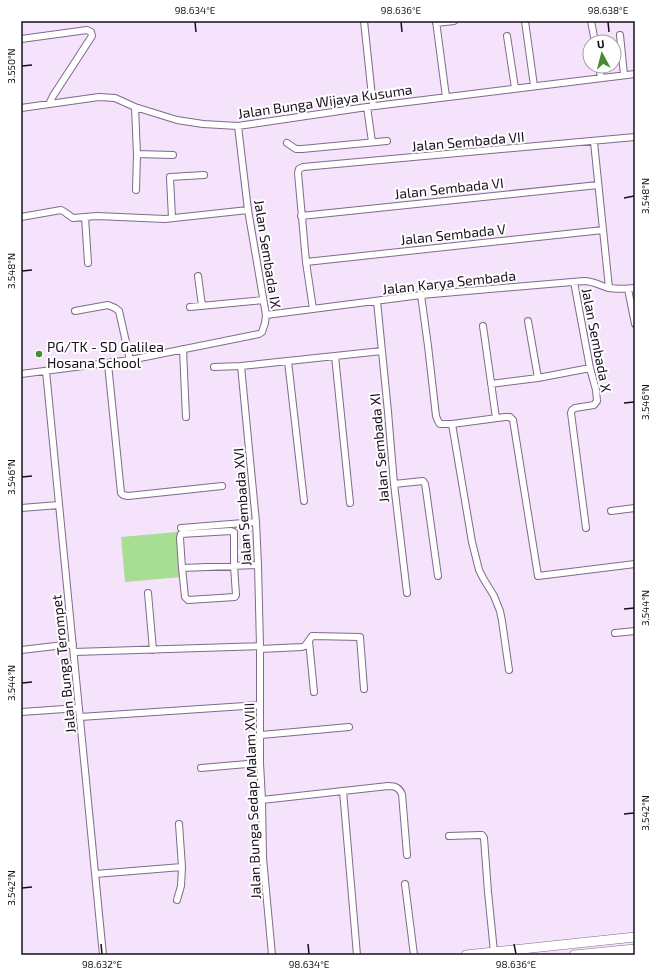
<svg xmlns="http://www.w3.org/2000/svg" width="656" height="976" font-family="'Exo 2',sans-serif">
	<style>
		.green { fill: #a7de94 }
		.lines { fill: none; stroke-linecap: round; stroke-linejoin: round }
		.minor-casing { stroke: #83698b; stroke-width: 8 }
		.highway-casing { stroke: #83698b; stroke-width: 10 }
		.minor { stroke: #fff; stroke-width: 6 }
		.highway { stroke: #fff; stroke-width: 9 }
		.ticks { fill: none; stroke: #190f1c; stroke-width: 1.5 }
		.poi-dot { fill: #498c2f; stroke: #fff; stroke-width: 1.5 }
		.labels { text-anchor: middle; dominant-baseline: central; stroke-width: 4; stroke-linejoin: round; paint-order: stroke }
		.street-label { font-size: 14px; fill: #190f1c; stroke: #fff }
		.poi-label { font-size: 14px; fill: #190f1c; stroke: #fff; text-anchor: start }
		.neatline { fill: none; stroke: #190f1c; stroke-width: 1.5 }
		.ticks-label { font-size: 10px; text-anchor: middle; fill: #190f1c }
	</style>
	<rect width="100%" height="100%" fill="#f4e3fa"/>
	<path class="green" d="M 177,532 L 181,577 L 125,582 L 121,537 Z"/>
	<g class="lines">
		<g class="minor-casing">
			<path id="minor" d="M 364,21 L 373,106
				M 436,21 L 446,97
				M 525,21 L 534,86
				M 591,21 L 595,42
				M 436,23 L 454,21
				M 620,35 L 624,75
				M 507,36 L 515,88
				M 21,39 L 87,30 L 91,32 L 92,36 L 53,96 L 49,104
				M 599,66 L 601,78
				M 135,107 L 137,154 L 136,190
				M 367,107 L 372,142
				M 21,108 L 99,97 L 115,98 L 135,107 L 177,120 L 203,124 L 238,126 L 367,107 L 635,74
				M 594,142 L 609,288
				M 287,143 L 296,149 L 302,149 L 387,141
				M 137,154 L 173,155
				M 301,216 L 598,185
				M 21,217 L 61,210 L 63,211 L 73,218 L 97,216 L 165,219 L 248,210
				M 85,217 L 88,263
				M 172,218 L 170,178 L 170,177 L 204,175
				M 306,262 L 603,230
				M 198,276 L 202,306
				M 574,282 L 590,368 L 596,390 L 597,401 L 594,405 L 575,408 L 572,410 L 571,413 L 586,528
				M 628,289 L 635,324
				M 421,295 L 428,346 L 436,416 L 438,421 L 440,424 L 452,424 L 505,417 L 510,417 L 513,420 L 538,576 L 635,564
				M 377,301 L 388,412 L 394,484 L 407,593
				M 190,307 L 263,300
				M 313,309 L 306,262 L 298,173 L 299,169 L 303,167 L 635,137
				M 75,311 L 108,305 L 115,308 L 119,311 L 130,360
				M 266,315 L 421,295 L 584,281 C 594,281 600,286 609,288 C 617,289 627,289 635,288
				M 528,321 L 538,378
				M 483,326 L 496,418
				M 183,349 L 186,417
				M 335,356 L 350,503
				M 288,361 L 304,501
				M 108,364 L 121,493 L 123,495 L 128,496 L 222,486
				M 241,366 L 256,522 L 258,565 L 260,646 L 260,763 L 262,800 L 263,858 L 272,955
				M 214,367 L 241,366 L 382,351
				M 46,371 L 103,955
				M 21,374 L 130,360 L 259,334 L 262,332 L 265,323 L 266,315 L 248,210 L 238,126
				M 491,384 L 538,378 L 590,368
				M 452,424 L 472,542 L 479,570 L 483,578 L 494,596 L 500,611 L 502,621 L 509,670
				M 394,484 L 423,481 L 425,484 L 426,490 L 438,576
				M 21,508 L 59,505
				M 611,511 L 635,508
				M 181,528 L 256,522
				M 182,568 L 185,597 L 188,600 L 235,597 L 236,595 L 234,566 L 234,532 L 231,531 L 181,534 L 180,538 L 182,568 L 258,565
				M 148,593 L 153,650
				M 615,633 L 635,631
				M 309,641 L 314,692
				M 260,649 L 302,647 L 305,646 L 312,636 L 360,637 L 364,689
				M 21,650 L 73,644
				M 74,652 L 260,646
				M 21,712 L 79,708
				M 80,717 L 260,705
				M 261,735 L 349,727
				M 201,768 L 260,763
				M 343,791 L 357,955
				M 262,800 L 388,786 C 396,786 399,788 402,794 L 407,855
				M 449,836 L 480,835 L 482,835 L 484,838 L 488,892 L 494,952
				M 95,874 L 182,867 L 179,824
				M 405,884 L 414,955
				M 177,900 L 181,886 L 182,867"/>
		</g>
		<g class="highway-casing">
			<path id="highway" d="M 466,955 L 635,937
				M 574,955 L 635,949"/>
		</g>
		<use href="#minor" class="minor"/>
		<use href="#highway" class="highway"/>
	</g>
	<path class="ticks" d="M 195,22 L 196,32M 401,22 L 402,32M 608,22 L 609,32M 22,66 L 32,65M 624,198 L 634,196M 22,271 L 32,270M 624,403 L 634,402M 22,477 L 32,476M 624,609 L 634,608M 22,683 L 32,682M 624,814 L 634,813M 22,888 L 32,887M 101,944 L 102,954M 308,944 L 309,954M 514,944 L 516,954"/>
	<circle class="poi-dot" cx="39" cy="354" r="4"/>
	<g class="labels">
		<g class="street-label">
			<text transform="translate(325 101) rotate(-8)">Jalan Bunga Wijaya Kusuma</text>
			<text transform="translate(468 141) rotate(-5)">Jalan Sembada VII</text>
			<text transform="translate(449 188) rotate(-6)">Jalan Sembada VI</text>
			<text transform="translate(453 234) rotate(-6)">Jalan Sembada V</text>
			<text transform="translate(268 254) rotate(81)">Jalan Sembada IX</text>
			<text transform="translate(449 282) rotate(-6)">Jalan Karya Sembada</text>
			<text transform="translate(597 340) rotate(79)">Jalan Sembada X</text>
			<text transform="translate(379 448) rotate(-95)">Jalan Sembada XI</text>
			<text transform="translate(242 507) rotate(-94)">Jalan Sembada XVI</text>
			<text transform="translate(63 664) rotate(-96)">Jalan Bunga Terompet</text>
			<text transform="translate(252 801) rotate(-92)">Jalan Bunga Sedap Malam XVIII</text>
		</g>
		<g class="poi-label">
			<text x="47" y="346">PG/TK - SD Galilea<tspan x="47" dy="16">Hosana School</tspan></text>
		</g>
	</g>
	<rect width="656" height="976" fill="none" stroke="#ffffff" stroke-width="44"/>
	<g transform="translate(602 54) rotate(353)"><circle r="19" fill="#ffffff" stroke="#a39fa4"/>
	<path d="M0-3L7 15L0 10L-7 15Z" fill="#498c2f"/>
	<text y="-6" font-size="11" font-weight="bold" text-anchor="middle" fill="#190f1c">U</text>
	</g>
	<rect x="22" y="22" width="612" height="932" class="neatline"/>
	<g class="ticks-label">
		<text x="195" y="14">98.634°E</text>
		<text x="401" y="14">98.636°E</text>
		<text x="608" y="14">98.638°E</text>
		<text transform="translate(11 66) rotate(-90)" y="4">3.550°N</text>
		<text transform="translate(645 196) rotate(-90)" y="4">3.548°N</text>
		<text transform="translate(11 271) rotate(-90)" y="4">3.548°N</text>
		<text transform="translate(645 402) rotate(-90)" y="4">3.546°N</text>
		<text transform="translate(11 477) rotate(-90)" y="4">3.546°N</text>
		<text transform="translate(645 608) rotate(-90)" y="4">3.544°N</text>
		<text transform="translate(11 683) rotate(-90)" y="4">3.544°N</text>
		<text transform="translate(645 813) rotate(-90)" y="4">3.542°N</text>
		<text transform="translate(11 888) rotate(-90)" y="4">3.542°N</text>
		<text x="102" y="968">98.632°E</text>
		<text x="309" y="968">98.634°E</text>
		<text x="516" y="968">98.636°E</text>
	</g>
</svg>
